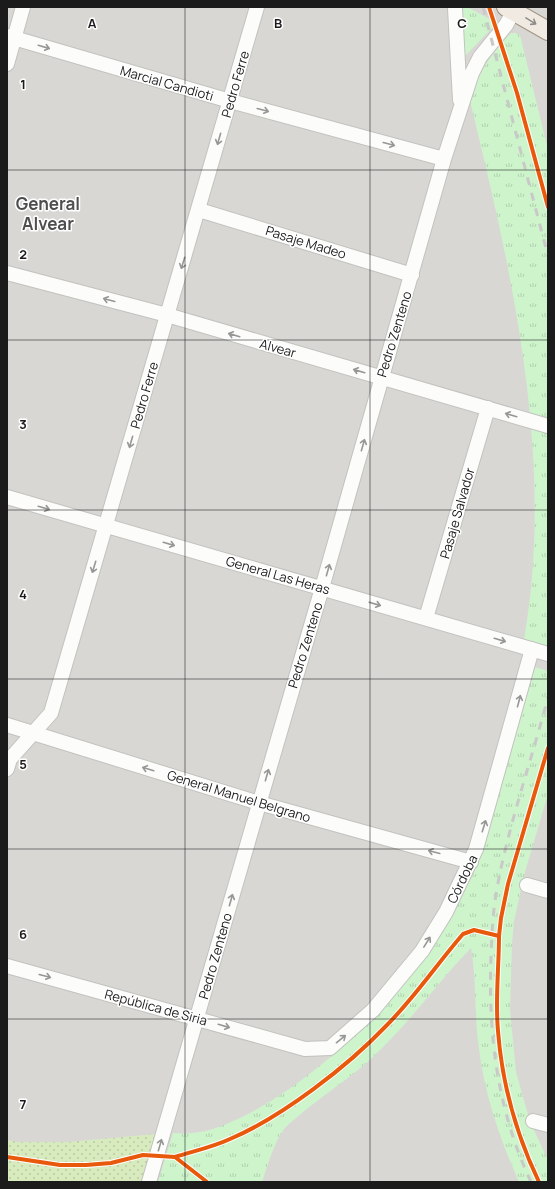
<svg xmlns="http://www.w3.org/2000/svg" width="555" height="1189" font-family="Manrope,sans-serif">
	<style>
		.residential { fill: #d9d7d4 }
		.grass { fill: url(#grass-dots) }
		.park { fill: url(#park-tufts) }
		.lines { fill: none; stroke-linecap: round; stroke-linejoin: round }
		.minor-casing { stroke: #c2c2bf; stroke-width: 16 }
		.major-casing { stroke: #a09480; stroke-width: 20 }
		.minor { stroke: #fcfcfb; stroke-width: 14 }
		.major { stroke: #f0eae2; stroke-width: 18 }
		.rail { stroke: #c9c9c8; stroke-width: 3; stroke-dasharray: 8 8; stroke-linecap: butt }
		.cycleway-casing { stroke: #fff; stroke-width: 6 }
		.cycleway { stroke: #e8590c; stroke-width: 4 }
		.oneway { stroke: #908d88 }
		.oneway2 { stroke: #979796 }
		.grid { fill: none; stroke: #1b1b1b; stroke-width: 1; stroke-opacity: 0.55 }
		.labels { text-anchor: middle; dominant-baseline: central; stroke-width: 3; stroke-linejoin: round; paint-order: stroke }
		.street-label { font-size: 13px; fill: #1b1b1b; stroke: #fff }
		.district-label { font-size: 17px; font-weight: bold; fill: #4e4e4e; stroke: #fff }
		.grid-label { font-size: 13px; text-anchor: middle; font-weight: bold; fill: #1b1b1b; stroke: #fff; stroke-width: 3; stroke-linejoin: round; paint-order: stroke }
	</style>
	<defs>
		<pattern id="grass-dots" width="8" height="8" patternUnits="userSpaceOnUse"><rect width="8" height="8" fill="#d8ebbe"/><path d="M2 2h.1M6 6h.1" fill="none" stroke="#b9c9a3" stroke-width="1.8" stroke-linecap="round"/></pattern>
		<pattern id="park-tufts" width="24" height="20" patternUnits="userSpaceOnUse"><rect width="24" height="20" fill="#cef4cc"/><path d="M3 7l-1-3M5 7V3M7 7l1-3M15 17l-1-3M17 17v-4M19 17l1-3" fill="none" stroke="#b0d1af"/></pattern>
	</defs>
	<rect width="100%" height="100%" fill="#eae8e2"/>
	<path class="residential" d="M 7,7 L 548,7 L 548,1182 L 7,1182 Z"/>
	<path class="grass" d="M 156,1134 L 141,1182 L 7,1181 L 7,1140 L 17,1142 L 68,1142 Z"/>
	<path class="park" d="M 459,7 L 467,7 L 497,23 L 464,57 Z
		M 511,33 L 515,33 L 520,35 L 548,150 L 548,648 L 524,640 C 555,459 513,277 470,101 C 479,71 490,56 511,33 Z
		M 535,667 L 548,671 L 548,794 L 525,872 L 514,921 L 512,944 L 510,1010 L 516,1072 L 530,1122 L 548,1160 L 548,1182 L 519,1182 C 500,1139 485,1096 479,1049 C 474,1015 477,981 471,948 C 439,981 413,1018 380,1050 C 357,1074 328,1091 302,1113 C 296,1118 289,1123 284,1129 C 273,1144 268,1165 262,1182 L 158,1182 L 173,1133 C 185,1134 198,1133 210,1130 C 276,1110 352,1043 397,992 C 429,957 455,913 475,870 C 486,846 492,820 499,795 C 511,752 523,709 535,667 Z"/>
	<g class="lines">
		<g class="minor-casing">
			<path id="minor" d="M 455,8 L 460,100
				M 7,36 L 230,101 L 444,159
				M 7,64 L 23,7
				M 199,210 L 412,275
				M 7,273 L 167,315 L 548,426
				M 7,497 L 548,654
				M 426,618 L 488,408
				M 7,725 L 259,803 L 471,862
				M 7,769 L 10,759 L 51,713 L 257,7
				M 527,885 L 548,891
				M 7,966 L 305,1049 L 330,1048 L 373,1010 L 422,951 L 446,912 L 476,849 L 532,649
				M 533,1121 L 548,1125
				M 149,1182 L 322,588 L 444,159 L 472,73 L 480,57 L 506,25 L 516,7"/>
		</g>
		<g class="major-casing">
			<path id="major" d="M 506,7 L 548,31"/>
		</g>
		<use href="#minor" class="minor"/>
		<use href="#major" class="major"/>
		<path class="rail" d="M 483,7 L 548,256
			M 531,1182 C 497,1110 488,1034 491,956 C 492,932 493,907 498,883 C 510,820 532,759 548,697"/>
		<g class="cycleway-casing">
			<path id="cycleway" d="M 489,7 L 517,93 L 548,207
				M 499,936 L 501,918 L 508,884 L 548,748
				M 7,1157 L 60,1165 L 86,1165 L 111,1163 L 143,1155 L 175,1157 L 207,1182
				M 175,1157 C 194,1151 213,1147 230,1139 C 282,1117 348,1066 387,1025 C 415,997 437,964 463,934 L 474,930 L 499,936 C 499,967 495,1000 498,1031 C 502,1083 516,1134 539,1182"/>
		</g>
		<use href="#cycleway" class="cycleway"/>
	</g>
	<defs><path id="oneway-shaft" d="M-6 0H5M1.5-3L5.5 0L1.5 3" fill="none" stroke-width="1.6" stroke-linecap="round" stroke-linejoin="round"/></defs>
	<use class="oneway" href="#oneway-shaft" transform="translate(531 21) rotate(31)"/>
	<g class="oneway2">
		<use href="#oneway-shaft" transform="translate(44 47) rotate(16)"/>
		<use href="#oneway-shaft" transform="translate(263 110) rotate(15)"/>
		<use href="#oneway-shaft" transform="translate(219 139) rotate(106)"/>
		<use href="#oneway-shaft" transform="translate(389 144) rotate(15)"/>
		<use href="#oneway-shaft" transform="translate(183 263) rotate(107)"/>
		<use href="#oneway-shaft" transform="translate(109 300) rotate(-165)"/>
		<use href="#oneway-shaft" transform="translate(234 335) rotate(-164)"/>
		<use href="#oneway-shaft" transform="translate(359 371) rotate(-164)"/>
		<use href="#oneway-shaft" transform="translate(511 415) rotate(-164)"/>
		<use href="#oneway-shaft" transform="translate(131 442) rotate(106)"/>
		<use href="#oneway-shaft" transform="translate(363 445) rotate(-74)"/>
		<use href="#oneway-shaft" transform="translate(44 508) rotate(16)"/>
		<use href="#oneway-shaft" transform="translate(169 544) rotate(16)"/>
		<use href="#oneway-shaft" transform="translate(94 567) rotate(107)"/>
		<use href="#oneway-shaft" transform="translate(328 570) rotate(-74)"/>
		<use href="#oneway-shaft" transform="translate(375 604) rotate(16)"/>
		<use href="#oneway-shaft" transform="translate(500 640) rotate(16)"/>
		<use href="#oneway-shaft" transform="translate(519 701) rotate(-75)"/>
		<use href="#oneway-shaft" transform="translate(148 769) rotate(-163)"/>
		<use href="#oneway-shaft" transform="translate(267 775) rotate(-74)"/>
		<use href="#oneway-shaft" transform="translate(484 826) rotate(-73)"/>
		<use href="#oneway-shaft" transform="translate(434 852) rotate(-165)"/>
		<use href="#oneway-shaft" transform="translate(231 900) rotate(-74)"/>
		<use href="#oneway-shaft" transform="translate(427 942) rotate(-58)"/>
		<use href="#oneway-shaft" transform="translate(45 976) rotate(15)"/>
		<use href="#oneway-shaft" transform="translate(224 1026) rotate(16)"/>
		<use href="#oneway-shaft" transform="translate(341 1039) rotate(-39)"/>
		<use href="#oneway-shaft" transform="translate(160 1145) rotate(-74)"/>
	</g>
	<path class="grid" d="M 185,7 L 185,1182M 370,7 L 370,1182M 7,170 L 548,170M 7,340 L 548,340M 7,510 L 548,510M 7,679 L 548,679M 7,849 L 548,849M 7,1019 L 548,1019"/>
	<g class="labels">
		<g class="street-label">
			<text transform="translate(167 83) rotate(16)">Marcial Candioti</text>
			<text transform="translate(235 84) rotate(-74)">Pedro Ferre</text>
			<text transform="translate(306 242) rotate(17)">Pasaje Madeo</text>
			<text transform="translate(394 334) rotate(-73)">Pedro Zenteno</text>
			<text transform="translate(278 348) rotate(16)">Alvear</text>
			<text transform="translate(144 395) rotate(-74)">Pedro Ferre</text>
			<text transform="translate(457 513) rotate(-74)">Pasaje Salvador</text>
			<text transform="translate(278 575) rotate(16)">General Las Heras</text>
			<text transform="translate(305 645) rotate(-73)">Pedro Zenteno</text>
			<text transform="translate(239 796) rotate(17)">General Manuel Belgrano</text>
			<text transform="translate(462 879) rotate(-64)">Córdoba</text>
			<text transform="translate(215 956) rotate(-74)">Pedro Zenteno</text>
			<text transform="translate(156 1007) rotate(15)">República de Siria</text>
		</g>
		<g class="district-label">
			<text x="48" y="203">General<tspan x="48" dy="20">Alvear</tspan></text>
		</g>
	</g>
	<g class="grid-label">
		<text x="92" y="28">A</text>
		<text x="278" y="28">B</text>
		<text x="462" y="28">C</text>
		<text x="23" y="89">1</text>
		<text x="23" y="259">2</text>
		<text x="23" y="429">3</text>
		<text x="23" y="599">4</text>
		<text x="23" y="769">5</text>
		<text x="23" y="939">6</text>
		<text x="23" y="1109">7</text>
	</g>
	<rect width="555" height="1189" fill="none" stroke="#1b1b1b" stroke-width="16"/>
</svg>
